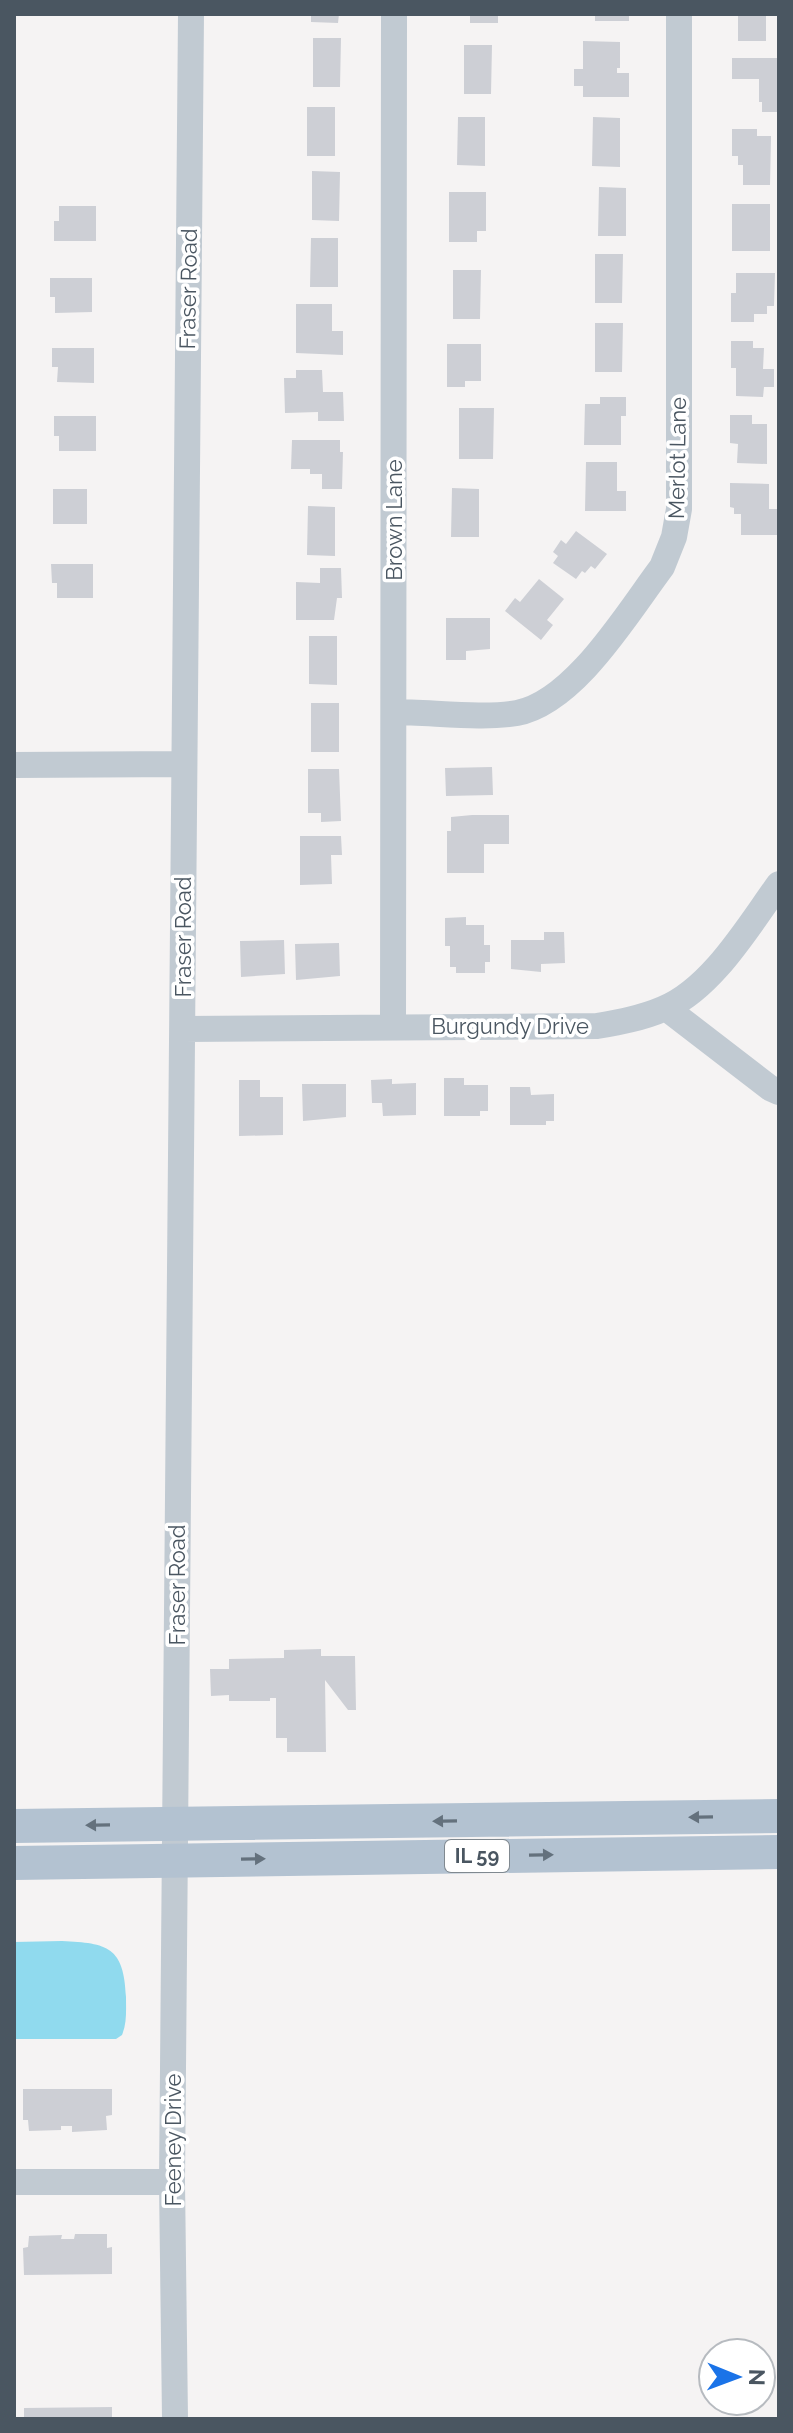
<svg xmlns="http://www.w3.org/2000/svg" width="793" height="2433" font-family="Raleway,sans-serif">
	<style>
		.water { fill: #90daee }
		.building { fill: #cdcfd5 }
		.lines { fill: none; stroke-linecap: round; stroke-linejoin: round }
		.minor { stroke: #c1cad2; stroke-width: 26 }
		.major { stroke: #b3c2d1; stroke-width: 34 }
		.oneway { fill: #64717d }
		.labels { text-anchor: middle; dominant-baseline: central; stroke-width: 7; stroke-linejoin: round; paint-order: stroke }
		.shield { fill: #fff; stroke: #808990; stroke-width: 2 }
		.shield-label { font-size: 20px; font-weight: bold; fill: #4a5661 }
		.street-label { font-size: 22px; fill: #4a5661; stroke: #fff }
	</style>
	<rect width="100%" height="100%" fill="#f5f3f3"/>
	<path class="water" d="M 62,1941 C 108,1943 124,1947 126,1997 C 126,2011 127,2023 122,2035 L 116,2039 L 14,2039 L 14,1942 Z"/>
	<path class="building" d="M 311,14 L 339,14 L 338,23 L 311,22 Z
		M 470,14 L 498,14 L 498,23 L 470,23 Z
		M 595,14 L 629,14 L 629,21 L 595,21 Z
		M 738,14 L 766,14 L 766,41 L 738,41 Z
		M 313,38 L 341,38 L 340,87 L 313,87 Z
		M 583,41 L 620,42 L 620,68 L 617,68 L 617,73 L 629,73 L 629,97 L 583,97 L 583,86 L 574,86 L 574,69 L 583,69 Z
		M 464,45 L 492,45 L 491,94 L 464,94 Z
		M 732,58 L 779,58 L 779,112 L 762,112 L 762,102 L 759,102 L 759,79 L 732,79 Z
		M 307,107 L 335,107 L 335,156 L 307,156 Z
		M 458,117 L 485,117 L 485,166 L 457,165 Z
		M 593,117 L 620,118 L 620,167 L 592,166 Z
		M 732,129 L 757,129 L 757,136 L 771,136 L 770,185 L 743,185 L 743,165 L 738,165 L 738,156 L 732,156 Z
		M 312,171 L 340,172 L 339,221 L 312,220 Z
		M 599,187 L 626,188 L 626,236 L 598,236 Z
		M 449,192 L 486,192 L 486,231 L 477,231 L 477,242 L 449,242 Z
		M 732,204 L 770,204 L 770,251 L 732,251 Z
		M 59,206 L 96,206 L 96,241 L 54,241 L 54,221 L 59,221 Z
		M 311,238 L 338,238 L 338,287 L 310,287 Z
		M 595,254 L 623,254 L 622,303 L 595,303 Z
		M 453,270 L 481,270 L 480,319 L 453,319 Z
		M 736,273 L 775,273 L 774,306 L 767,306 L 767,314 L 754,314 L 754,322 L 731,322 L 731,293 L 736,293 Z
		M 50,278 L 92,278 L 92,312 L 55,313 L 55,297 L 50,297 Z
		M 296,304 L 332,304 L 332,331 L 343,331 L 343,355 L 296,353 Z
		M 595,323 L 623,323 L 622,372 L 595,372 Z
		M 731,341 L 753,341 L 753,348 L 764,348 L 763,369 L 774,369 L 774,387 L 764,387 L 763,397 L 736,396 L 736,368 L 731,368 Z
		M 447,344 L 481,344 L 481,381 L 465,381 L 465,387 L 447,387 Z
		M 52,348 L 94,348 L 94,383 L 57,382 L 58,367 L 52,367 Z
		M 296,370 L 322,370 L 323,392 L 343,392 L 344,421 L 318,421 L 318,412 L 285,413 L 284,378 L 296,378 Z
		M 600,397 L 626,397 L 626,416 L 621,416 L 621,445 L 584,445 L 585,404 L 600,404 Z
		M 459,408 L 494,408 L 493,459 L 459,459 Z
		M 730,415 L 752,415 L 752,424 L 767,424 L 767,464 L 737,463 L 738,444 L 730,443 Z
		M 54,416 L 96,416 L 96,451 L 59,451 L 59,436 L 54,436 Z
		M 292,440 L 340,440 L 340,452 L 343,452 L 342,489 L 322,489 L 322,474 L 310,474 L 310,469 L 291,469 Z
		M 586,462 L 617,462 L 617,491 L 626,491 L 626,511 L 585,511 Z
		M 730,483 L 769,484 L 769,509 L 779,509 L 779,535 L 741,535 L 741,514 L 734,514 L 734,508 L 730,507 Z
		M 452,488 L 479,489 L 479,537 L 451,537 Z
		M 53,489 L 87,489 L 87,524 L 53,524 Z
		M 308,506 L 335,507 L 335,556 L 307,555 Z
		M 576,531 L 607,554 L 595,569 L 591,566 L 585,573 L 582,571 L 576,579 L 553,563 L 558,556 L 553,552 L 561,540 L 566,544 Z
		M 51,564 L 93,564 L 93,598 L 57,598 L 57,583 L 52,583 Z
		M 320,568 L 341,568 L 342,598 L 337,598 L 334,620 L 296,620 L 296,582 L 320,583 Z
		M 539,579 L 564,599 L 547,620 L 553,625 L 541,640 L 505,611 L 515,598 L 520,602 Z
		M 446,618 L 490,618 L 490,649 L 466,651 L 466,660 L 446,660 Z
		M 309,636 L 337,636 L 337,685 L 309,684 Z
		M 311,703 L 339,703 L 339,752 L 311,752 Z
		M 492,767 L 493,795 L 446,796 L 445,768 Z
		M 308,769 L 339,769 L 341,821 L 321,822 L 321,813 L 308,813 Z
		M 472,815 L 509,815 L 509,844 L 484,844 L 484,873 L 447,873 L 447,831 L 451,831 L 451,817 Z
		M 300,836 L 341,836 L 342,855 L 331,855 L 332,884 L 300,885 Z
		M 466,917 L 466,925 L 484,925 L 484,945 L 490,945 L 490,962 L 485,962 L 485,973 L 456,973 L 456,967 L 450,967 L 450,946 L 445,946 L 445,918 Z
		M 544,932 L 564,932 L 565,963 L 541,964 L 541,972 L 511,969 L 511,940 L 544,940 Z
		M 284,940 L 285,974 L 241,977 L 240,941 Z
		M 339,943 L 340,976 L 296,980 L 295,944 Z
		M 444,1078 L 464,1078 L 464,1085 L 488,1085 L 488,1111 L 480,1111 L 480,1116 L 444,1116 Z
		M 392,1079 L 392,1084 L 416,1083 L 416,1115 L 383,1116 L 382,1103 L 372,1103 L 371,1080 Z
		M 239,1080 L 260,1080 L 260,1097 L 283,1097 L 283,1135 L 239,1136 Z
		M 302,1084 L 346,1084 L 346,1117 L 303,1121 Z
		M 510,1087 L 530,1087 L 531,1095 L 554,1094 L 554,1121 L 546,1121 L 546,1125 L 510,1125 Z
		M 321,1649 L 321,1656 L 355,1656 L 356,1710 L 348,1710 L 325,1680 L 326,1752 L 287,1752 L 287,1738 L 276,1738 L 276,1698 L 270,1698 L 270,1701 L 229,1701 L 229,1695 L 211,1696 L 210,1669 L 229,1669 L 229,1659 L 284,1658 L 284,1650 Z
		M 23,2089 L 112,2089 L 112,2115 L 106,2116 L 107,2130 L 72,2132 L 72,2126 L 61,2126 L 61,2130 L 29,2131 L 28,2120 L 23,2120 Z
		M 75,2234 L 107,2234 L 107,2248 L 112,2247 L 112,2274 L 24,2275 L 23,2248 L 28,2247 L 29,2236 L 62,2235 L 61,2239 L 74,2239 Z
		M 112,2407 L 112,2419 L 24,2419 L 24,2408 Z"/>
	<g class="lines">
		<path class="minor" d="M 394,712 C 432,712 482,719 517,713 C 575,702 628,612 662,567 L 674,537 L 679,509 L 679,14
			M 14,765 L 184,764
			M 666,1008 L 770,1088 L 779,1092
			M 393,1026 L 394,14
			M 183,1029 L 597,1026 C 620,1022 642,1018 663,1009 C 712,989 749,925 779,884
			M 14,2182 L 172,2182
			M 175,2419 L 172,2182 L 191,14"/>
		<path class="major" d="M 14,1826 L 779,1816
			M 14,1863 L 779,1852"/>
	</g>
	<defs><path id="oneway-solid" d="M-6-.8H1V-3.2L6.5 0L1 3.2V.8H-6Z" transform="scale(2)"/></defs>
	<g class="oneway">
		<use href="#oneway-solid" transform="translate(701 1817) rotate(179)"/>
		<use href="#oneway-solid" transform="translate(445 1821) rotate(179)"/>
		<use href="#oneway-solid" transform="translate(98 1825) rotate(179)"/>
		<use href="#oneway-solid" transform="translate(541 1855) rotate(-1)"/>
		<use href="#oneway-solid" transform="translate(253 1859) rotate(-1)"/>
	</g>
	<g class="labels">
		<rect class="shield" x="445" y="1840" width="64" height="32" rx="6"/>
		<g class="shield-label">
			<text x="477" y="1856">IL 59</text>
		</g>
		<g class="street-label">
			<text transform="translate(188 289) rotate(-89)">Fraser Road</text>
			<text transform="translate(677 458) rotate(-89)">Merlot Lane</text>
			<text transform="translate(394 520) rotate(-90)">Brown Lane</text>
			<text transform="translate(183 937) rotate(-90)">Fraser Road</text>
			<text x="510" y="1026">Burgundy Drive</text>
			<text transform="translate(177 1585) rotate(-90)">Fraser Road</text>
			<text transform="translate(173 2140) rotate(-90)">Feeney Drive</text>
		</g>
	</g>
	<rect width="793" height="2433" fill="none" stroke="#4a5661" stroke-width="32"/>
	<g transform="translate(737 2377) rotate(91)"><circle r="38" fill="#ffffff" stroke="#b7bbc0" stroke-width="2"/>
	<path d="M0-6L14 30L0 20L-14 30Z" fill="#1a73e8"/>
	<text y="-12" font-size="22" font-weight="bold" text-anchor="middle" fill="#4a5661">N</text>
	</g>
</svg>
